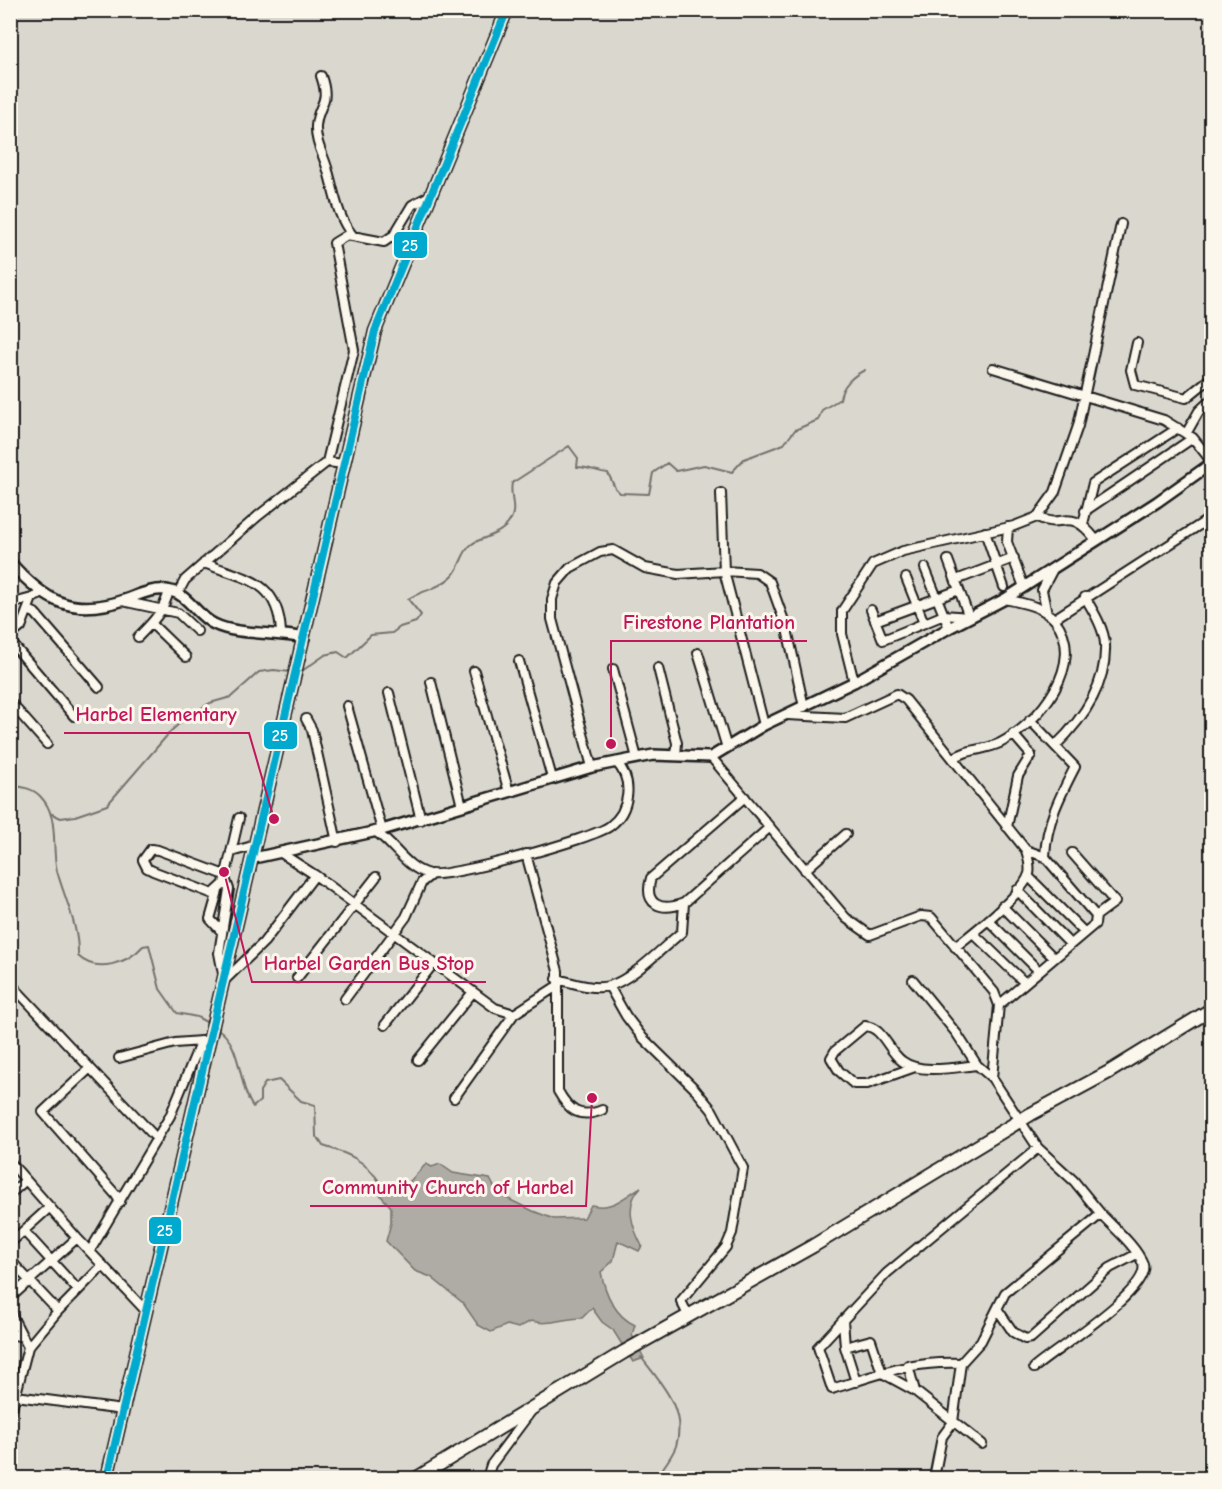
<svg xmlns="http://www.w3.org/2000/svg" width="1222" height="1489" font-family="'Comic Neue',sans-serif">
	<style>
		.green { fill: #dad7ce; stroke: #7b7a75; stroke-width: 1.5 }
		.water { fill: #afaca5; stroke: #74726e; stroke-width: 1.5 }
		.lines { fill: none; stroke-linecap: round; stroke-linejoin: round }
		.stream { stroke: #74726e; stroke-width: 2 }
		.minor-casing { stroke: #1c1c1c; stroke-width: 12 }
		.tertiary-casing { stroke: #1c1c1c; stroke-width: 14 }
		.secondary-casing { stroke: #1c1c1c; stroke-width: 15 }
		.primary-casing { stroke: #1c1c1c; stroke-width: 16 }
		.minor { stroke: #fbf7ec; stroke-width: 8 }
		.tertiary { stroke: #fbf7ec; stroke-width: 9 }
		.secondary { stroke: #fbf7ec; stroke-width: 10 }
		.primary { stroke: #fbf7ec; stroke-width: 12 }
		.bus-1-casing { stroke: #fbf7ec; stroke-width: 12 }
		.bus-1 { stroke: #00a9ce; stroke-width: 8 }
		.leader { fill: none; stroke: #c2185b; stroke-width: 2 }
		.callout-dot { fill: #c2185b; stroke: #fbf7ec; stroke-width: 2 }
		.callout-label { font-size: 20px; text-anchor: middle; font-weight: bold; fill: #c2185b; stroke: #fbf7ec; stroke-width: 6; stroke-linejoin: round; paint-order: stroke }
		.line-badge { stroke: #fbf7ec; stroke-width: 2 }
		.badge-label { font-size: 16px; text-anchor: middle; font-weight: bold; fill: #fff }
	</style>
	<rect width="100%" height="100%" fill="#fbf7ec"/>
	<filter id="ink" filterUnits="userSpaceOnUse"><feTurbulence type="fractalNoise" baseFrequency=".0167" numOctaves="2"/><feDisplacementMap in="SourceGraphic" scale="12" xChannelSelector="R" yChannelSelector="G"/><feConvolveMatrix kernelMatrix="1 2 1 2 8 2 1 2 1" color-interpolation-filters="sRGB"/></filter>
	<g filter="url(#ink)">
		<path class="green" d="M 10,11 L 1211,11 L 1211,1478 L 11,1478 Z"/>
		<path class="water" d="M 426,1164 L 432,1167 L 440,1164 L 453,1173 L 490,1179 L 498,1194 L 533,1211 L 554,1219 L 584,1218 L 591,1205 C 613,1210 622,1198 641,1187 C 624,1204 632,1227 642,1246 L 639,1251 L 618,1241 L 613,1261 L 601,1272 C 605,1293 615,1316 635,1325 L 632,1335 L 644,1358 L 633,1362 L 613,1330 L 602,1322 L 592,1308 L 582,1318 C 561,1318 551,1326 531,1321 L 518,1328 L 507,1325 L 491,1332 L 478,1325 L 463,1303 L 431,1277 L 415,1271 L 386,1241 L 391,1223 L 391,1207 L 381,1196 L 378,1187 L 385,1182 L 398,1194 Z"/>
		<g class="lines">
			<path class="stream" d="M 299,673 L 325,655 L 338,652 L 347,658 L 371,635 L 392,633 L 400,627 L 416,622 L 421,615 L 408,599 C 421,591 441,588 453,575 C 461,566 462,551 472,544 C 482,537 503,535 511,519 C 517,507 509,496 512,483 L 569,446 L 578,458 L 577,467 C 589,467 597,472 608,473 L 615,488 L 620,493 L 649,494 L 653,473 L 667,463 L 676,471 L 704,465 L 732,472 L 744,459 L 784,444 L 795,430 L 818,420 L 822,410 L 840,399 C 842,385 854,375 865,370
				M 10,785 C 21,787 33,788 40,796 C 60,816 51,846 57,871 C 65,900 79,926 78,956 C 97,974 128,963 143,946 L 149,945 L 160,989 L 177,1013 L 197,1017 L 208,1023
				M 52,814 L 61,818 L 75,816 L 107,805 L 171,731 L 189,715 L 210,703 L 231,697 L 259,672 L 274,670 L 290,672
				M 216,1028 C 243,1043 237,1084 253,1107 L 260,1101 L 260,1091 L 265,1083 L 279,1080 L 301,1101 L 315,1105 L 316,1135 L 323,1146 C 350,1154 365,1160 381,1184
				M 641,1357 C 661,1383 687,1410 676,1446 C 672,1457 662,1469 656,1478"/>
			<g class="minor-casing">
				<path id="minor" d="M 321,76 C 331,105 318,102 316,126 C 315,143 324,155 328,171 C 335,195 337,216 353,236
					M 1137,343 L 1131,370 L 1135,385 L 1186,398 L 1212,377
					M 993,368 L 1164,420 L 1193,438 L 1212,462
					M 1186,434 L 1199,411 L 1212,399
					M 327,462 L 354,350 L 334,243 L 347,235 L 384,242 L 394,235 L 412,205 L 431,195
					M 721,493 L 724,571 L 764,725
					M 1085,511 L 1193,438
					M 1037,517 C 1064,531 1068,504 1096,540
					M 1083,524 L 1093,483 L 1178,428
					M 1008,527 L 1007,542 L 1024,587
					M 985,532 L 1004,587
					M 204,563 C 244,579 278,579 281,632
					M 925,568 L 949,628
					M 906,578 L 924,623
					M 956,580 L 1014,558
					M 178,593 L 185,580 L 258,516 L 327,462 L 344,464
					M 122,601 L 178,613 L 197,631
					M 10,604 L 32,598
					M 28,610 L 35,613 L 99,687
					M 871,610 L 883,640 L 944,615 L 969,617 L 948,560
					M 1047,614 L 1042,590 L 1052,571
					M 1054,619 L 1212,517
					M 875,621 L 959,590
					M 152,624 L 186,657
					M 10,636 L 21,627 L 32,598 L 41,594
					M 138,637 C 152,623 165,610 169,590
					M 10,641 L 74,716
					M 698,653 L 727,748
					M 519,661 L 552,778
					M 658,668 L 677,743 L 676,756
					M 613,669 L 637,758
					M 474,671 L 509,792
					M 431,682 L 462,806
					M 854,682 L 842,634 L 842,611 L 873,564 L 903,551 L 1014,526 L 1037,517 L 1055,492 L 1078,426 L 1121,224
					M 389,693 L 421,820
					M 10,702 L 47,744
					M 347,706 L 382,830
					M 787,715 L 845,718 L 897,694 L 906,700 L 1026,850 C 1028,858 1031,866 1029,874 C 1023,894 973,933 955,947
					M 306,719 L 312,730 L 337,842
					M 1030,720 L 1075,767 C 1060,796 1046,823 1045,857
					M 1055,746 C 1082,720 1107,685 1105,644 C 1104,628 1093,611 1085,597
					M 711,757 L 846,918 L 870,935 L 921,916 L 931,917 L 994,992 L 999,1005 L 992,1078 L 1038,1148 L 1074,1181 L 1101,1214 L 1005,1293 L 981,1341 L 961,1363 L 953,1422 L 942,1437 L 934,1478
					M 953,759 C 967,748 984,751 1000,743 C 1039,724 1088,662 1055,620 C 1043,606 1022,603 1005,599
					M 592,767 L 552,619 L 552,599 L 557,583 L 570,568 L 600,552 L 613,550 L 645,568 L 678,574 L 724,571 L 757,573 L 770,582 L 787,629 L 804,707
					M 745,797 L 651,878 C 643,905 661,912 684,903 L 770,827
					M 1007,827 L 1018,776 L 1031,755 L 1013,734
					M 376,832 C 394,844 407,869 429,874 C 449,878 593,839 610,826 C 630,811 634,780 616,762
					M 231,852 L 256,845
					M 281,853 L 315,875 L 495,1008 L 514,1014
					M 1072,853 L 1115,902 L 1096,916
					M 526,854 L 558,971 L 558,1091 C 569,1111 580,1119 602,1110
					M 805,870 L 846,834
					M 1028,876 L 1084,932
					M 225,878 L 224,884 L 213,894 L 153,871 L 147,868 L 143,860 L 151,849 L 158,850 L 225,875
					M 1017,890 L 1070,944
					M 218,891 L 210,919 L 222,932
					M 1002,906 L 1054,958
					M 988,920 L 1039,971
					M 973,933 L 1025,983
					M 223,974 L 219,953 L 229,889 L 225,878 L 239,818
					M 297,978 L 376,877
					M 557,979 C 573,983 593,990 609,986 C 632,980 663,947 682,932 L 684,903
					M 225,980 L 264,942 L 315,875
					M 913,980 L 957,1034 L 977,1065 L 992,1078
					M 10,983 L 157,1139
					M 609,986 L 626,1016 L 642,1037 L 694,1088 L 712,1110 L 743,1168 L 732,1233 L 726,1247 L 681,1301 L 688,1315
					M 345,999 L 406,917 L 422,882 L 432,874
					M 999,1005 L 1095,924 L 1096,916 L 1045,857 L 1026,850
					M 385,1025 L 434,963
					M 119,1058 L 175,1043 L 201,1041
					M 418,1060 L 473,992
					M 915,1067 L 867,1084 L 854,1084 L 839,1071 L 831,1058 L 835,1051 L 865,1026 C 883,1027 888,1051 902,1061 C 920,1075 956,1067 977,1065
					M 90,1068 L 43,1112 L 116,1195 L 120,1202
					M 454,1098 L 514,1014 L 557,986
					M 10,1162 L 77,1238 L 146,1311
					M 10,1194 L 26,1180
					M 24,1231 L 78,1290
					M 10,1243 L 50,1207
					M 90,1251 L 170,1116 L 201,1041 L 208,1041
					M 10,1260 L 58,1311
					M 10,1298 L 77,1238
					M 998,1310 L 1013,1332 L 1025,1339 L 1031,1338 L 1110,1268 L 1137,1254
					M 10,1312 L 28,1347
					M 843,1320 L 845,1347 L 856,1382
					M 10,1334 L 23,1337
					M 845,1347 L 871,1340 L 882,1373 L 915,1391
					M 961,1363 C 911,1361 879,1374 832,1389 L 818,1347 L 887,1273 L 1038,1148
					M 908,1365 L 915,1391 L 982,1444
					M 1034,1368 C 1054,1350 1151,1291 1143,1264 C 1136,1246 1114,1228 1101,1214
					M 16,1396 L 123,1410
					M 10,1417 L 28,1347 L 58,1311 L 103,1265
					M 487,1478 L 491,1465 L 532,1410"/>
			</g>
			<g class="tertiary-casing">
				<path id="tertiary" d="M 10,562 C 45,602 73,618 127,599 C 141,594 156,587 171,591 C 188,595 198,617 214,624 C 238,636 276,631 304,638
					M 254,858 L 382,830 L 592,767 L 653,755 L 711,757 L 764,725 L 854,682 L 949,628 L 1005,599 L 1157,502 L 1212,463"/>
			</g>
			<g class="secondary-casing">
				<path id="secondary" d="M 107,1478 L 375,331 L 507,10"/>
			</g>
			<g class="primary-casing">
				<path id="primary" d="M 417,1478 L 624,1352 L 813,1246 L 1031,1114 L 1109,1072 L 1212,1009"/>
			</g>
			<use href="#minor" class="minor"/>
			<use href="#tertiary" class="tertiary"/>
			<use href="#secondary" class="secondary"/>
			<use href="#primary" class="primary"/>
			<g class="bus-1-casing">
				<path id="bus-1" d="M 107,1478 L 375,331 L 507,10"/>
			</g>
			<use href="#bus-1" class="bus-1"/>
		</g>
	</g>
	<path class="leader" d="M611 744L611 641H807M274 819L249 733H64M224 872L252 982H486M592 1098L586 1206H310"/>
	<g class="callout-dot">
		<circle cx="611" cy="744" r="6"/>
		<circle cx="274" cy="819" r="6"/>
		<circle cx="224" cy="872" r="6"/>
		<circle cx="592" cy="1098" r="6"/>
	</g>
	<g class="callout-label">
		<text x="709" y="629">Firestone Plantation</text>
		<text x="156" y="721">Harbel Elementary</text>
		<text x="369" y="970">Harbel Garden Bus Stop</text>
		<text x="448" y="1194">Community Church of Harbel</text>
	</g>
	<g class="line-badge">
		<rect x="393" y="231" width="35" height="28" rx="6" fill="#00a9ce"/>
		<rect x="263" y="721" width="35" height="29" rx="6" fill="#00a9ce"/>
		<rect x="148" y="1216" width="34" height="29" rx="6" fill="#00a9ce"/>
	</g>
	<g class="badge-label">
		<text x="410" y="251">25</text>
		<text x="280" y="741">25</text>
		<text x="165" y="1236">25</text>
	</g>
	<rect width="1222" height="1489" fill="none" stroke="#fbf7ec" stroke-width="36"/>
	<rect x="18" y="18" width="1186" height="1453" fill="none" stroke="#1c1c1c" stroke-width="2" filter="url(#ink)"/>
</svg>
